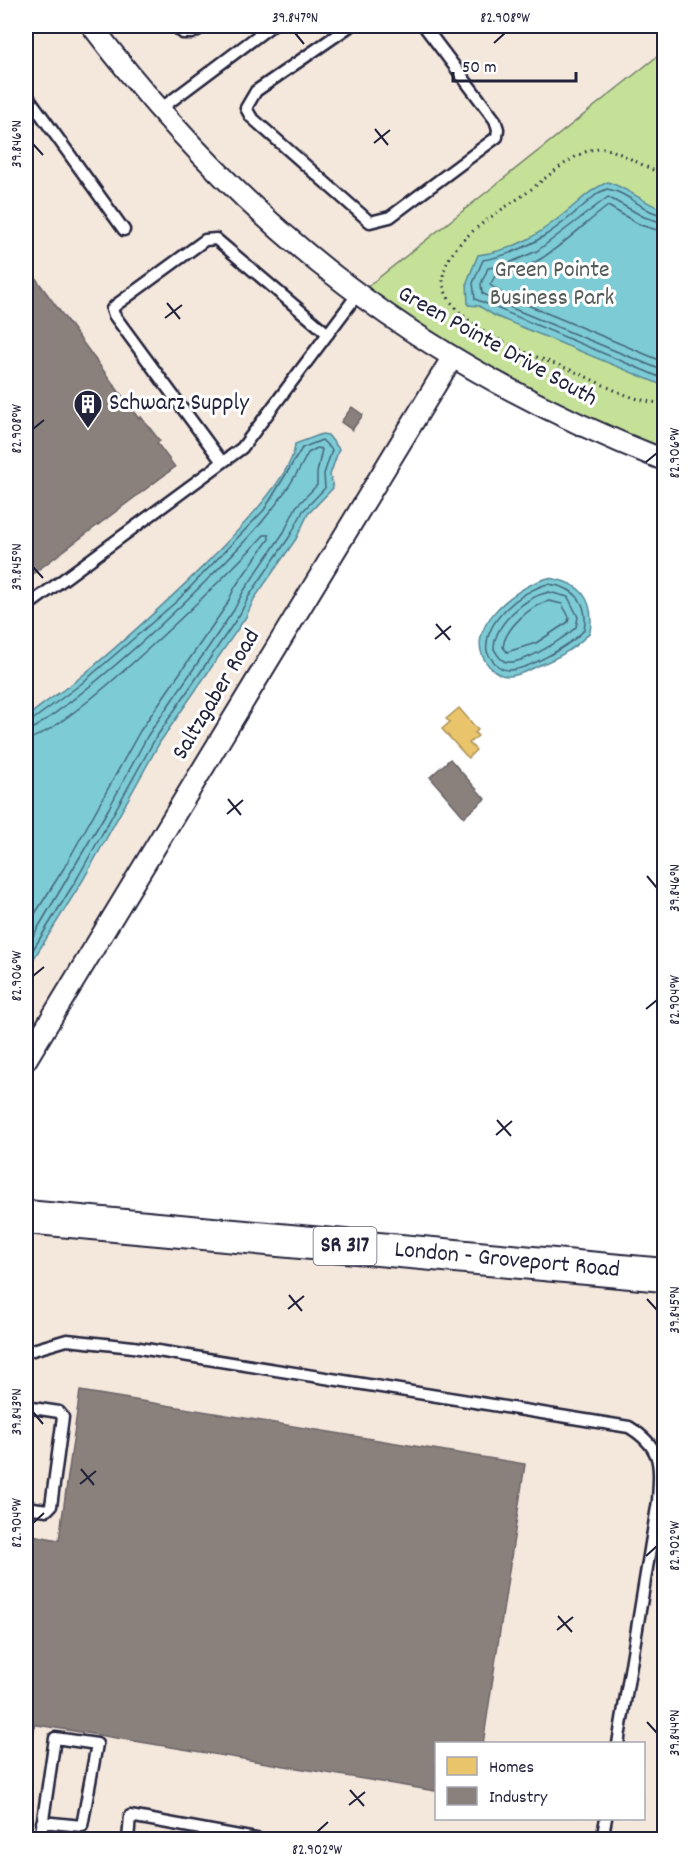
<svg xmlns="http://www.w3.org/2000/svg" width="690" height="1865" font-family="Dekko,sans-serif">
	<style>
		.built { fill: #f4e7dc; fill-rule: evenodd }
		.green { fill: #c5e198; stroke: #74826a; stroke-width: 1.5 }
		.water { fill: #7bcbd5; stroke: #578797; stroke-width: 1.5 }
		.homes { fill: #e9c46a; stroke: #ad935c; stroke-width: 1.5 }
		.industry { fill: #8a817c; stroke: #6b6468; stroke-width: 1.5 }
		.lines { fill: none; stroke-linecap: round; stroke-linejoin: round }
		.shore { stroke: #466679; stroke-width: 1.5 }
		.lane-casing { stroke: #22223b; stroke-width: 15 }
		.street-casing { stroke: #22223b; stroke-width: 24 }
		.primary-casing { stroke: #22223b; stroke-width: 36 }
		.path { stroke: #22223b; stroke-width: 3; stroke-dasharray: 1.5 4.5; stroke-linecap: butt }
		.lane { stroke: #fff; stroke-width: 10 }
		.street { stroke: #fff; stroke-width: 20 }
		.primary { stroke: #fff; stroke-width: 32 }
		.ticks { fill: none; stroke: #22223b; stroke-width: 2 }
		.labels { text-anchor: middle; dominant-baseline: central; stroke-width: 6; stroke-linejoin: round; paint-order: stroke }
		.shield { fill: #fff; stroke: #646476; stroke-width: 1.5 }
		.shield-label { font-size: 22px; font-weight: bold; fill: #22223b }
		.park-label { font-size: 24px; fill: #535b57; stroke: #fff }
		.street-label { font-size: 24px; fill: #22223b; stroke: #fff }
		.poi-label { font-size: 24px; fill: #22223b; stroke: #fff; text-anchor: start }
		.neatline { fill: none; stroke: #22223b; stroke-width: 2 }
		.ticks-label { font-size: 15px; text-anchor: middle; fill: #22223b }
	</style>
	<rect width="100%" height="100%" fill="#fff"/>
	<filter id="ink" filterUnits="userSpaceOnUse"><feTurbulence type="fractalNoise" baseFrequency=".0167" numOctaves="2"/><feDisplacementMap in="SourceGraphic" scale="12" xChannelSelector="R" yChannelSelector="G"/><feConvolveMatrix kernelMatrix="1 2 1 2 8 2 1 2 1" color-interpolation-filters="sRGB"/></filter>
	<g filter="url(#ink)">
		<path class="built" d="M 26,26 L 664,26 L 664,460 L 453,358 L 26,1060 Z
			M 26,1217 L 664,1275 L 664,1839 L 26,1839 ZM 436,1744 L 644,1744 L 644,1818 L 436,1818 Z"/>
		<path class="green" d="M 664,51 L 664,460 L 606,438 L 357,295 Z"/>
		<path class="water" d="M 608,182 C 629,189 644,203 664,210 L 664,386 L 495,316 L 479,306 L 468,305 L 467,282 L 478,255 C 519,249 538,235 570,209 C 583,198 593,188 608,182 Z
			M 322,434 L 328,435 L 339,449 L 330,475 L 333,488 L 308,514 L 296,539 L 254,599 L 246,617 L 160,742 L 83,880 L 26,971 L 26,718 C 41,704 60,693 77,680 C 120,645 294,494 295,444 Z
			M 548,578 C 581,582 595,599 590,632 C 577,647 558,658 540,665 C 531,669 519,676 509,676 C 502,677 494,671 489,666 C 458,631 516,586 548,578 Z"/>
		<path class="homes" d="M 459,708 L 478,730 L 475,733 L 478,736 L 469,743 L 476,750 L 468,758 L 442,729 L 450,722 L 446,719 Z"/>
		<path class="industry" d="M 26,265 L 139,419 L 141,417 L 160,441 L 157,443 L 175,467 L 26,579 Z
			M 352,407 L 363,415 L 352,430 L 341,422 Z
			M 450,759 L 485,799 L 464,817 L 430,777 Z
			M 80,1391 L 525,1464 L 483,1744 L 436,1744 L 436,1791 L 26,1723 L 26,1534 L 59,1540 Z
			M 26,1723 L 35,1725 L 31,1742 L 26,1741 Z"/>
		<g class="lines">
			<path class="shore" d="M 664,215 C 643,213 629,192 607,189 L 598,193 C 562,225 531,252 483,260 L 473,283 L 475,299 L 664,379
				M 664,223 L 644,217 L 608,197 L 537,251 L 502,266 L 488,268 L 481,284 L 482,293 L 502,304 L 664,371
				M 664,232 L 640,225 L 608,206 C 573,232 540,271 495,276 L 490,285 L 506,296 L 664,362
				M 548,584 C 575,587 589,602 584,630 C 572,644 527,671 508,670 C 498,670 491,659 487,652 C 483,621 521,591 548,584 Z
				M 549,592 L 568,597 L 578,617 L 576,627 C 565,638 524,664 508,662 C 501,662 497,654 494,649 C 494,624 525,597 549,592 Z
				M 549,601 L 562,604 L 569,617 L 568,622 L 536,643 L 507,652 L 503,647 C 505,628 531,605 549,601 Z
				M 26,722 L 31,721 L 81,684 L 177,601 L 264,510 L 302,448 L 322,440 L 332,450 L 324,474 L 325,488 L 303,511 L 290,536 L 249,596 L 240,614 L 155,739 L 78,877 L 26,961
				M 26,730 L 36,727 C 97,684 153,634 206,581 C 245,542 283,504 308,453 L 317,448 L 322,449 L 317,473 L 317,485 L 296,507 L 284,532 L 243,592 L 234,610 L 148,735 L 109,808 L 26,948
				M 26,739 C 64,737 232,571 264,535 L 269,535 L 269,539 L 235,587 L 226,606 L 140,731 L 64,868 L 26,928"/>
			<g class="lane-casing">
				<path id="lane" d="M 175,26 L 183,33 L 192,33 L 205,26
					M 350,26 L 256,91 L 246,108 L 251,117 L 370,222 L 390,217 L 497,137 L 498,129 L 495,120 L 424,26
					M 26,94 L 124,230
					M 159,110 L 271,26
					M 222,462 L 114,315 L 112,309 L 116,305 L 205,240 L 216,239 L 328,334
					M 26,607 L 242,448 L 357,295
					M 26,1352 L 67,1340 L 133,1347 L 629,1427 C 663,1448 660,1464 658,1501 L 618,1744
					M 26,1407 L 59,1412 L 63,1417 L 51,1506 L 47,1510 L 26,1507
					M 40,1840 L 55,1738 L 97,1744 L 82,1826 L 42,1822
					M 128,1840 L 130,1816 L 261,1840
					M 602,1840 L 606,1818"/>
			</g>
			<g class="street-casing">
				<path id="street" d="M 92,26 C 247,231 425,367 664,460
					M 26,1060 L 452,358"/>
			</g>
			<g class="primary-casing">
				<g id="primary">
					<path id="s1" d="M 26,1217 L 664,1275"/>
				</g>
			</g>
			<path class="path" d="M 664,175 C 650,170 614,148 602,148 C 578,148 544,180 525,194 C 499,212 461,233 447,263 C 421,315 528,354 563,367 C 596,379 630,403 664,403"/>
			<use href="#lane" class="lane"/>
			<use href="#street" class="street"/>
			<use href="#primary" class="primary"/>
		</g>
	</g>
	<path class="ticks" d="M 295,33 L 304,44M 494,43 L 505,33M 375,129 L 388,145M 374,143 L 390,130M 33,144 L 43,155M 167,303 L 180,319M 165,318 L 182,305M 33,429 L 44,420M 646,462 L 657,453M 33,567 L 43,578M 436,624 L 450,640M 435,639 L 451,626M 228,799 L 241,815M 227,814 L 243,800M 647,876 L 657,888M 33,976 L 44,967M 646,1009 L 657,1000M 497,1120 L 511,1136M 496,1135 L 512,1121M 289,1295 L 302,1311M 647,1299 L 657,1310M 288,1309 L 304,1296M 33,1412 L 43,1424M 81,1469 L 94,1485M 80,1484 L 96,1471M 33,1523 L 44,1513M 646,1556 L 657,1546M 558,1616 L 572,1632M 557,1630 L 573,1617M 647,1722 L 657,1733M 350,1790 L 364,1806M 349,1805 L 365,1792M 317,1832 L 328,1822"/>
	<defs>
		<g id="building-pin" transform="scale(1.5)"><path d="M0 17L-7.5 6A9.5 9.5 0 1 1 7.5 6Z" fill="#22223b" stroke="#fff"/><path d="M-4-6H4V6H1V3H-1V6H-4ZM-2.5-4.3h1.7v1.8h-1.7ZM.8-4.3h1.7v1.8H.8ZM-2.5-1h1.7V.8h-1.7ZM.8-1h1.7V.8H.8Z" fill="#fff"/></g>
	</defs>
	<g fill-rule="evenodd">
		<use href="#building-pin" x="88" y="404"/>
	</g>
	<g class="labels">
		<rect class="shield" x="313.5" y="1227" width="63" height="38" rx="4.5"/>
		<g class="shield-label">
			<text x="345" y="1246">SR 317</text>
		</g>
		<g class="park-label">
			<text x="552" y="271">Green Pointe<tspan x="552" dy="28">Business Park</tspan></text>
		</g>
		<g class="street-label">
			<text transform="translate(497 347) rotate(29)">Green Pointe Drive South</text>
			<text transform="translate(217 695) rotate(-59)">Saltzgaber Road</text>
			<text stroke="none"><textPath href="#s1" startOffset="483">London - Groveport Road</textPath></text>
		</g>
		<g class="poi-label">
			<text x="109" y="404">Schwarz Supply</text>
		</g>
	</g>
	<rect width="690" height="1865" fill="none" stroke="#fff" stroke-width="66"/>
	<rect x="435" y="1742" width="210" height="78" fill="#ffffff" stroke="#a7a7b1" stroke-width="1.5"/>
	<rect x="447" y="1757" width="30" height="18" fill="#e9c46a" stroke="#a7a7b1" stroke-width="1.5"/>
	<text x="489" y="1772" font-size="18" fill="#22223b">Homes</text>
	<rect x="447" y="1787" width="30" height="18" fill="#8a817c" stroke="#a7a7b1" stroke-width="1.5"/>
	<text x="489" y="1802" font-size="18" fill="#22223b">Industry</text>
	<path d="M453 72v9h123v-9" fill="none" stroke="#22223b" stroke-width="3"/>
	<text x="462" y="72" font-size="18" fill="#22223b" stroke="#ffffff" stroke-width="4.5" paint-order="stroke">50 m</text>
	<rect x="33" y="33" width="624" height="1799" class="neatline"/>
	<g class="ticks-label">
		<text x="295" y="22">39.847°N</text>
		<text x="505" y="22">82.908°W</text>
		<text transform="translate(16 144) rotate(-90)" y="5">39.846°N</text>
		<text transform="translate(16 429) rotate(-90)" y="5">82.908°W</text>
		<text transform="translate(674 453) rotate(-90)" y="5">82.906°W</text>
		<text transform="translate(16 567) rotate(-90)" y="5">39.845°N</text>
		<text transform="translate(674 888) rotate(-90)" y="5">39.846°N</text>
		<text transform="translate(16 976) rotate(-90)" y="5">82.906°W</text>
		<text transform="translate(674 1000) rotate(-90)" y="5">82.904°W</text>
		<text transform="translate(674 1310) rotate(-90)" y="5">39.845°N</text>
		<text transform="translate(16 1412) rotate(-90)" y="5">39.843°N</text>
		<text transform="translate(16 1523) rotate(-90)" y="5">82.904°W</text>
		<text transform="translate(674 1546) rotate(-90)" y="5">82.902°W</text>
		<text transform="translate(674 1733) rotate(-90)" y="5">39.844°N</text>
		<text x="317" y="1854">82.902°W</text>
	</g>
</svg>
